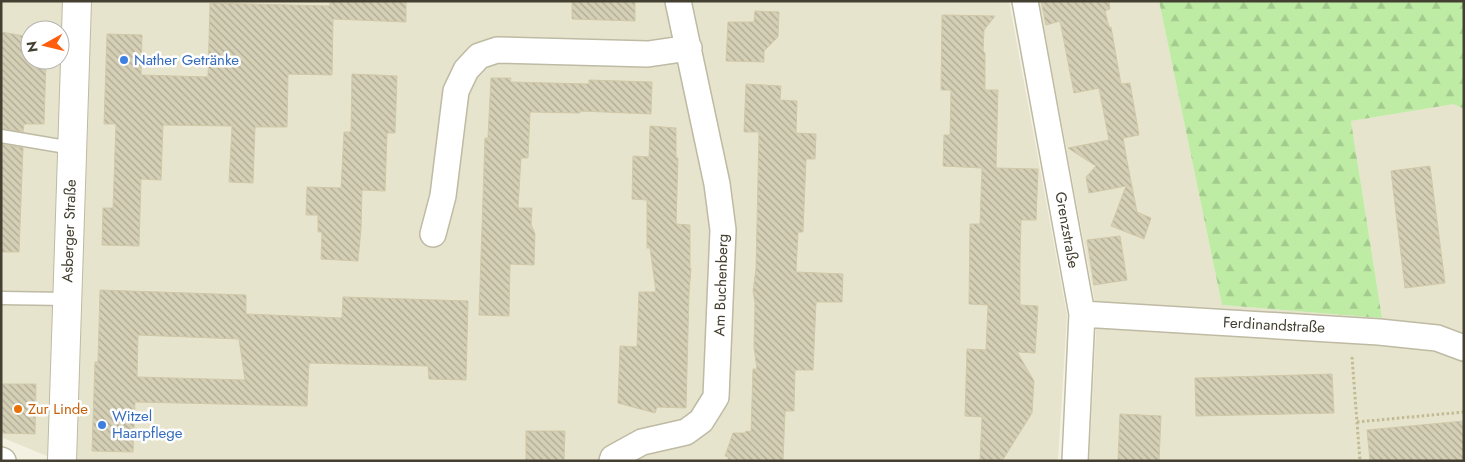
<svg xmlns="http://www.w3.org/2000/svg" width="1465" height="462" font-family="Jost,sans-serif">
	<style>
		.residential { fill: #e7e4ce; fill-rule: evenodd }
		.forest { fill: url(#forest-firs) }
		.building { fill: url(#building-back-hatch); stroke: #d1c8a8; fill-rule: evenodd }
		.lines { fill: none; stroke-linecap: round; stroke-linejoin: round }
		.service-casing { stroke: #bebaa3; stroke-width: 15 }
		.minor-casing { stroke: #bebaa3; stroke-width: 28 }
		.tertiary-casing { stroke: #bebaa3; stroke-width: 30 }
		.path { stroke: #c2ba93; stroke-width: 3; stroke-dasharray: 2.5 2.5; stroke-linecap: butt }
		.service { stroke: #fff; stroke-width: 12 }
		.minor { stroke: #fff; stroke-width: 25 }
		.tertiary { stroke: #fff; stroke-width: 28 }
		.shop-dot { fill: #3f7fe0; stroke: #fff; stroke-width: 2 }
		.food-dot { fill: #e8710a; stroke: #fff; stroke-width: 2 }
		.labels { text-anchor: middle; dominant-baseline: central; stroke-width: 5; stroke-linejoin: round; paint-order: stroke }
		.shop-label { font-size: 15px; fill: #366cbe; stroke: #fff; text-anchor: start }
		.street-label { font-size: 15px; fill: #444031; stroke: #fff }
		.food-label { font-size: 15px; fill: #c56008; stroke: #fff; text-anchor: start }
	</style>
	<defs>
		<pattern id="forest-firs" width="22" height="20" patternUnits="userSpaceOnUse" patternTransform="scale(1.25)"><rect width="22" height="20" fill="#beeca4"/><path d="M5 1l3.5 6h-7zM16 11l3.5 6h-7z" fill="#a4cb8e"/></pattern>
		<pattern id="building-back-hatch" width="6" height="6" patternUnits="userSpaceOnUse" patternTransform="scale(1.25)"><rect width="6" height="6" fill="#d4cfb5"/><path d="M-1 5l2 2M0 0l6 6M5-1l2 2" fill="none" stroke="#aea994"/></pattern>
	</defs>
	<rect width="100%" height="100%" fill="#f3f1e1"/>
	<path class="residential" d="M 1,1 L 1009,1 L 1067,315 L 1058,461 L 59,461 L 1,437 ZM 30,30 L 60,30 L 60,60 L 30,60 Z
		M 1039,1 L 1159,1 L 1222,305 L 1382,318 L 1351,121 L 1464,102 L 1464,461 L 1089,461 L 1097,313 Z"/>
	<path class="forest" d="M 1159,1 L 1464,1 L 1464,109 L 1454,104 L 1351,121 L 1382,318 L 1222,305 Z"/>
	<path class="building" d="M 330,1 L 406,1 L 406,22 L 333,19 L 332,75 L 288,74 L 287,127 L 255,127 L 253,183 L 229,182 L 232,126 L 163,125 L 161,180 L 141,179 L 139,246 L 102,245 L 103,208 L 113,208 L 116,124 L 104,124 L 107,34 L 142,35 L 141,75 L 208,77 L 210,3 L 330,6 Z
		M 572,1 L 635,1 L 635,21 L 572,19 Z
		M 1041,1 L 1109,1 L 1110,9 L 1105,11 L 1109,27 L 1111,27 L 1121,84 L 1130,83 L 1139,135 L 1123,138 L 1127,161 L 1137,212 L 1151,218 L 1144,239 L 1111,226 L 1126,186 L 1089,193 L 1086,177 L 1096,166 L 1068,148 L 1109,140 L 1099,88 L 1074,93 L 1060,21 L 1046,25 Z
		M 755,11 L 779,12 L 778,37 L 764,51 L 764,62 L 726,61 L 728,22 L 754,22 Z
		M 942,15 L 995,16 L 984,30 L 983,51 L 985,53 L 985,90 L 998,90 L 996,168 L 1038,169 L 1036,220 L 1021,220 L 1020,258 L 1020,305 L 1038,306 L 1035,353 L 1017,352 L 1034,381 L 1032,413 L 1002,461 L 980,461 L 982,417 L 965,416 L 967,349 L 986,350 L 988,305 L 969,304 L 970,224 L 980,224 L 982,168 L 943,166 L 944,135 L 950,135 L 951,90 L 941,90 Z
		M 1,32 L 30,37 L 30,60 L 46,60 L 44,124 L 24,124 L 23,132 L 1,128 Z
		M 352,74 L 397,76 L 395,133 L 387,133 L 385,191 L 362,190 L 361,229 L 358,261 L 321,259 L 322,232 L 318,232 L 318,215 L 306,215 L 307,187 L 341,188 L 344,132 L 351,132 Z
		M 491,78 L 511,78 L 510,82 L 589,84 L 589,80 L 652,82 L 651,114 L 580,111 L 580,113 L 530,112 L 528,158 L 521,158 L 518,208 L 532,208 L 531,224 L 535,234 L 534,265 L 510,264 L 509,316 L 479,315 L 485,138 L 492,138 L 488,137 Z
		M 746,84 L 781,86 L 780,100 L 797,101 L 796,133 L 816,134 L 815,159 L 806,159 L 803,232 L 798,232 L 796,272 L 843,274 L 842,302 L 816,302 L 813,370 L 795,370 L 794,411 L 785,411 L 783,461 L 728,461 L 728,457 L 725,456 L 733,433 L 745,433 L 746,431 L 751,432 L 753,369 L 757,369 L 754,348 L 755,303 L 753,291 L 756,269 L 759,132 L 744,132 Z
		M 650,126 L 676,128 L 676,158 L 678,158 L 676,224 L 690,225 L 690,269 L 691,268 L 689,293 L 686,408 L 657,407 L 655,413 L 618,403 L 620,346 L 637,347 L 639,292 L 656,292 L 650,248 L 647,248 L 647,200 L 632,199 L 633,156 L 649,157 Z
		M 1,144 L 23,148 L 19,252 L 1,252 Z
		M 1430,166 L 1445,283 L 1405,288 L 1391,171 Z
		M 1120,236 L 1127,280 L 1094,285 L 1087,240 Z
		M 100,290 L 246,295 L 246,314 L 342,318 L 343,297 L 468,301 L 466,380 L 429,379 L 428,366 L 309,363 L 307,406 L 135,402 L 133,452 L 92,451 L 95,362 L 98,362 ZM 138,335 L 239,339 L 245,380 L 137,377 Z
		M 1332,374 L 1334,413 L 1196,416 L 1195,378 Z
		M 1,384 L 36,384 L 35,434 L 1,433 Z
		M 1120,414 L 1161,416 L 1159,461 L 1118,461 Z
		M 1464,421 L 1464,461 L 1370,461 L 1367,430 Z
		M 526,431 L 565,431 L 564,461 L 526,461 Z"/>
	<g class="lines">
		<g class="service-casing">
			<path id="service" d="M 1,136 L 72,148
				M 1,298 L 67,299"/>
		</g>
		<g class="minor-casing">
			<path id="minor" d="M 1025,1 L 1082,314 L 1075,461
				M 433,234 L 443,196 L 456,91 L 466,70 L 479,56 L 497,50 L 648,54 L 689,48
				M 1082,314 L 1379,332 L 1437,338 L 1464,348
				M 1,460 L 3,461
				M 612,461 L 613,458 L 642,442 L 686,432 L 701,421 L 716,397 L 723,230 L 717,184 L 678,1"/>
		</g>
		<g class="tertiary-casing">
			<path id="tertiary" d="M 62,461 L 77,1"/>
		</g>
		<path class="path" d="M 1352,357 L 1360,461
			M 1357,422 L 1464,412"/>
		<use href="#service" class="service"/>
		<use href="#minor" class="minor"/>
		<use href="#tertiary" class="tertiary"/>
	</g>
	<g class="shop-dot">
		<circle cx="124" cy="60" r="5"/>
		<circle cx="102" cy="425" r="5"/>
	</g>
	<circle class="food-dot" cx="18" cy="409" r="5"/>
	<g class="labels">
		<g class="shop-label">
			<text x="134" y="60">Nather Getränke</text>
			<text x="112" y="416">Witzel<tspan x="112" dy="17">Haarpflege</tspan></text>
		</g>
		<g class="street-label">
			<text transform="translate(1067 230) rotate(80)">Grenzstraße</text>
			<text transform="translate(69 231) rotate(-88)">Asberger Straße</text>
			<text transform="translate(721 285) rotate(-88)">Am Buchenberg</text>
			<text transform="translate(1274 325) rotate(3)">Ferdinandstraße</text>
		</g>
		<g class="food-label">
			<text x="28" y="409">Zur Linde</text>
		</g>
	</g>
	<rect width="1465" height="462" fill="none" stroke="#444031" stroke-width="5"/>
	<g transform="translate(45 45) rotate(262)"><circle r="24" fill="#ffffff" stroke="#b4b3ad"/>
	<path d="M0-4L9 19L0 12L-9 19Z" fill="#ff5e0c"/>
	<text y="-8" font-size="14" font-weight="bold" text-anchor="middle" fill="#444031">N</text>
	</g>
</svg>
